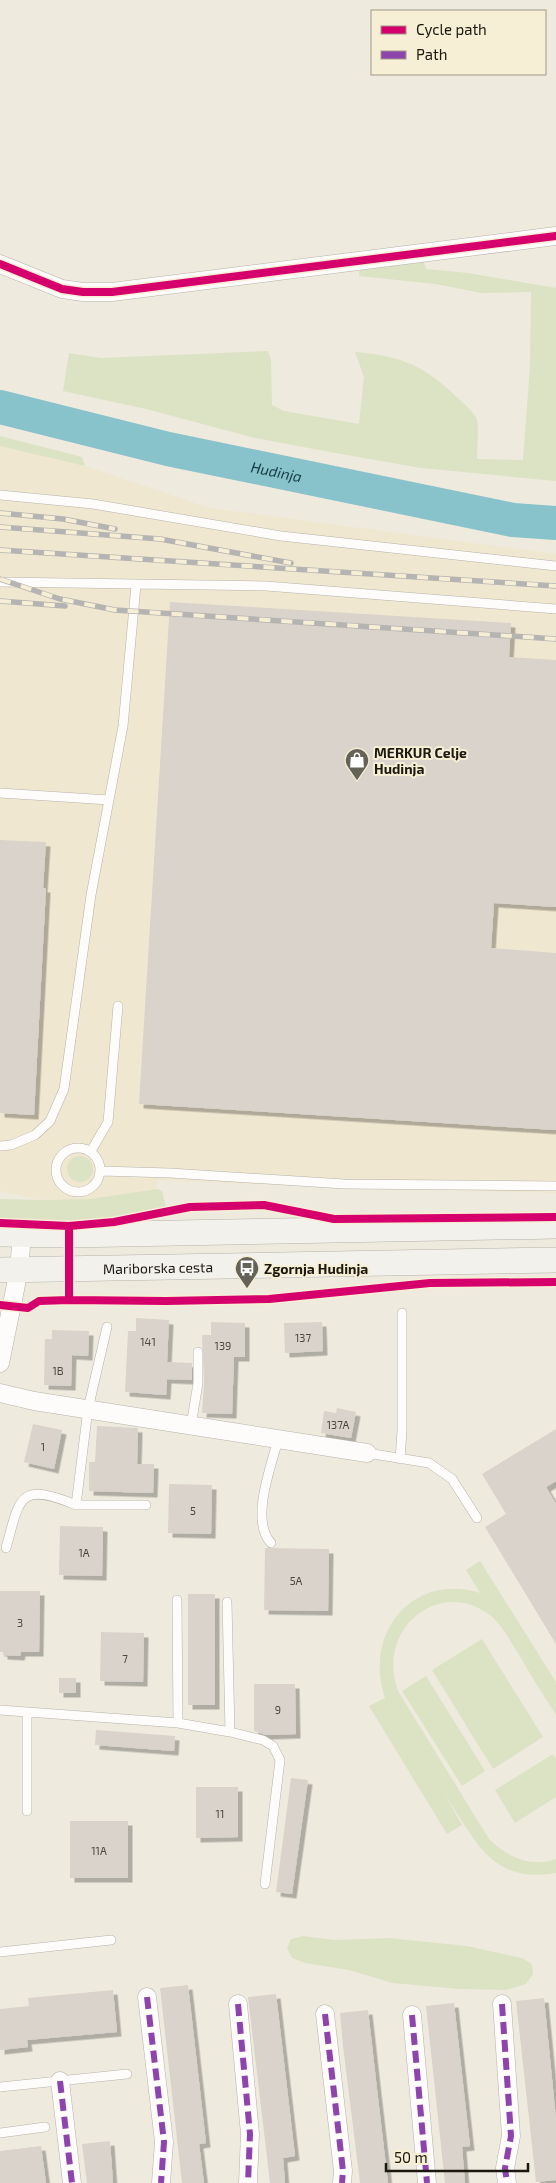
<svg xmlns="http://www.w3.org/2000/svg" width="556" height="2183" font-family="'Exo 2',sans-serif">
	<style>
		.built { fill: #f0e7d0 }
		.green { fill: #dce2c4 }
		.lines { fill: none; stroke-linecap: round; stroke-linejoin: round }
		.river { stroke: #88c2ca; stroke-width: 34 }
		.building { fill: #dad3cb; filter: url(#shadow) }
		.service-casing { stroke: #b6b2a9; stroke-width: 10 }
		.minor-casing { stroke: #b6b2a9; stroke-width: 19 }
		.secondary-casing { stroke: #b6b2a9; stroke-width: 26 }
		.service { stroke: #fdfcfa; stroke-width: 9 }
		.minor { stroke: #fdfcfa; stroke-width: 18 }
		.secondary { stroke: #f3f1ec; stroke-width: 25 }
		.rail-casing { stroke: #b5b4b2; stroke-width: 5.5 }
		.rail { stroke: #f7eed6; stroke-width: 4; stroke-dasharray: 11; stroke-linecap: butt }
		.quiet { stroke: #8e44ad; stroke-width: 6; stroke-dasharray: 12 6; stroke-linecap: butt }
		.cycleway-casing { stroke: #f7eed6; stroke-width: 11 }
		.cycleway { stroke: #d6006c; stroke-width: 8 }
		.labels { text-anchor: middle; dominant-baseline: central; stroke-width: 4; stroke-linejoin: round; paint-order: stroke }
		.number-label { font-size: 11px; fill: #4c4840 }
		.poi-label { font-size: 14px; font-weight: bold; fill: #1b1810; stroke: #f7eed6; text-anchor: start }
		.street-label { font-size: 14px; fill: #1b1810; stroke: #f7eed6 }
		.water-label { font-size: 15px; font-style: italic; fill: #153d45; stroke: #f7eed6 }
	</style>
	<defs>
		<filter id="shadow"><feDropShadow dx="4.5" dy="4.5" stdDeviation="0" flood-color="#0004"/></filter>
	</defs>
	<rect width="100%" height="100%" fill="#efeade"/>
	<path class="built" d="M 0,446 L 76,463 L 210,508 L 556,554 L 556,1193 L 354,1188 L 157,1180 L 157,1189 L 90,1199 L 41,1200 L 0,1191 Z"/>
	<path class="green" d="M 423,258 L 426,269 L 468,273 L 556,288 L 556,481 L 421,468 L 341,454 L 255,438 L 146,409 L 63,391 L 69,353 L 101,358 L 268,351 L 271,360 L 272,405 L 284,411 L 359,424 L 364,377 L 355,352 C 403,356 425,366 460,400 C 465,405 475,413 477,420 C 479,432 477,447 477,459 L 523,460 L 530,366 L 531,292 L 482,293 L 435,284 L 359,276 L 360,266 Z
		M 0,436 L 82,457 L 85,466 L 0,446 Z
		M67 1169a13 13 0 1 1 26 0a13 13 0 1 1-26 0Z
		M 157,1189 L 162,1191 L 166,1207 C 113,1223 56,1223 0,1224 L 0,1199 L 41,1200 L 90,1199 Z
		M 480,1561 L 556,1682 L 556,1715 C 543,1695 530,1674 518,1653 C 510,1641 503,1626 491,1616 C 440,1576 375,1629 398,1691 L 489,1839 C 507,1857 531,1868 556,1859 L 556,1873 C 490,1884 476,1840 445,1795 L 462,1825 L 447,1834 L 369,1706 L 385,1698 C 363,1634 412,1572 480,1593 L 466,1570 Z
		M 482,1639 L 543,1737 L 493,1769 L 432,1670 Z
		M 426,1676 L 485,1771 L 462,1786 L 402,1691 Z
		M 553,1754 L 556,1759 L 556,1797 L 515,1823 L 495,1790 Z
		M 303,1936 L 335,1940 L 388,1938 L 467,1946 L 522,1958 L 532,1964 L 533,1974 L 526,1984 L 505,1990 L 460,1989 L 392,1983 L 349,1970 L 305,1963 L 292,1958 L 287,1948 L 291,1939 Z"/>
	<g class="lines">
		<path class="river" id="s1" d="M 0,407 L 168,449 L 513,520 L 556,523"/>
	</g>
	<path class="building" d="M 170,602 L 511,623 L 509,657 L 556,660 L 556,907 L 494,903 L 491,948 L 556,953 L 556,1130 L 139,1104 Z
		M 0,840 L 46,842 L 43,888 L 46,888 L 34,1115 L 0,1113 Z
		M 136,1318 L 169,1320 L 167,1362 L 192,1363 L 192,1380 L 167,1379 L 166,1395 L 125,1392 L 128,1331 L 136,1331 Z
		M 211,1322 L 245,1323 L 245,1357 L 234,1357 L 232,1414 L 202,1413 L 204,1383 L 202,1335 L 211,1335 Z
		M 322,1322 L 323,1351 L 285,1353 L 284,1323 Z
		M 52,1330 L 89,1331 L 88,1356 L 72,1355 L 71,1386 L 44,1385 L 45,1339 L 52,1339 Z
		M 337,1408 L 356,1412 L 351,1438 L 321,1433 L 324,1411 L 336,1413 Z
		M 33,1424 L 62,1430 L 54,1469 L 24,1462 Z
		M 97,1426 L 138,1428 L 137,1464 L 154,1464 L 153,1493 L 89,1491 L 89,1462 L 95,1462 Z
		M 556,1429 L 556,1481 L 546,1487 L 556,1504 L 556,1644 L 485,1527 L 506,1514 L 482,1474 Z
		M 169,1484 L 212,1485 L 211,1534 L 168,1533 Z
		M 60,1526 L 103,1527 L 102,1576 L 59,1575 Z
		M 265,1548 L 329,1549 L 328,1611 L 264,1610 Z
		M 0,1591 L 40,1591 L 39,1652 L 21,1652 L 20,1656 L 3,1655 L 3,1652 L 0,1652 Z
		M 188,1594 L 215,1594 L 215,1705 L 188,1705 Z
		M 101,1632 L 144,1633 L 143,1682 L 100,1681 Z
		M 59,1678 L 76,1678 L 76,1693 L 59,1693 Z
		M 254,1684 L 295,1684 L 296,1734 L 266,1735 L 254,1731 Z
		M 96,1730 L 175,1736 L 174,1751 L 95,1745 Z
		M 291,1778 L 308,1780 L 292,1894 L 276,1892 Z
		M 196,1787 L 238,1787 L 238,1837 L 196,1838 Z
		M 70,1821 L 128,1821 L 128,1878 L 70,1878 Z
		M 188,1985 L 206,2143 L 199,2144 L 204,2183 L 182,2183 L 160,1988 Z
		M 113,1990 L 117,2032 L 27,2040 L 28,2047 L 0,2050 L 0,2009 L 29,2006 L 28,1998 Z
		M 276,1994 L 295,2156 L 283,2158 L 285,2183 L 270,2183 L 248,1997 Z
		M 544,1998 L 556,2119 L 556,2180 L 536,2182 L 516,2001 Z
		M 454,2003 L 470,2146 L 462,2147 L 465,2183 L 445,2183 L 426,2006 Z
		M 368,2010 L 378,2098 L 388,2183 L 360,2183 L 343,2046 L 340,2013 Z
		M 110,2141 L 113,2183 L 87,2183 L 82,2144 Z
		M 41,2146 L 46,2183 L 0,2183 L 0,2151 Z"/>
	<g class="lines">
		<g class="service-casing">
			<path id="service" d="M 0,495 L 93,504 L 281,536 L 556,566
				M 0,582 L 266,586 L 556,609
				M 0,793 L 109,800
				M 0,1146 L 11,1145 L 35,1135 L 50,1121 L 64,1089 L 91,895 L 123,726 L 136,585
				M56 1170a22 22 0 1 1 44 0a22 22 0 1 1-44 0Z
				M 91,1151 L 108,1122 L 118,1006
				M 101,1171 L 170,1173 L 344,1184 L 556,1186
				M 107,1327 L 88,1409 L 76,1505 L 146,1505
				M 191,1426 L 198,1383 L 198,1352
				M 367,1453 L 429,1463 L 452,1479 L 477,1518
				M 400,1459 L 402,1431 L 402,1313
				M 271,1543 C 250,1521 271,1466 278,1440
				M 6,1548 C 20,1498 18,1481 76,1505
				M 177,1600 L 178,1723
				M 227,1602 L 230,1732
				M 0,1710 L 178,1723 L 230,1732 L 263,1740 L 273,1746 L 280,1760 L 265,1884
				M 27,1712 L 27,1811
				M 0,1952 L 111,1940
				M 0,2087 L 127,2074
				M 0,2133 L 45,2127"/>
		</g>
		<g class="minor-casing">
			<path id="minor" d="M 0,264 L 62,289 L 83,292 L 112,292 L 556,236
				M 0,1363 L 19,1270 L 22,1234
				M 0,1393 L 34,1401 L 367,1453
				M 147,1997 L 164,2142 L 161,2183
				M 238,2004 L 250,2134 L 248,2183
				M 502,2004 L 511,2136 L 505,2168 L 507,2183
				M 325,2014 L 343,2171 L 342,2183
				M 412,2015 L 427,2183
				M 60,2081 L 72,2183"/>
		</g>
		<g class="secondary-casing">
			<g id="secondary">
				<path d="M 0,1234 L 70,1235 L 556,1226"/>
				<path id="s2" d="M 0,1270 L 556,1260"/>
			</g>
		</g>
		<use href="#service" class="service"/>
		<use href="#minor" class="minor"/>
		<use href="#secondary" class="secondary"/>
		<g class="rail-casing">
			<path id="rail" d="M 0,513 L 63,519 L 115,529
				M 0,527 L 160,539 L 291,563
				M 0,550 L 556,586
				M 0,579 L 60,599 L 115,610 L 556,639
				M 0,601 L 65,606"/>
		</g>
		<use href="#rail" class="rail"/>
		<path class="quiet" d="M 147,1997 L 164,2142 L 161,2183
			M 238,2004 L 250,2134 L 248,2183
			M 502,2004 L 511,2136 L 505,2168 L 507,2183
			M 325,2014 L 343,2171 L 342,2183
			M 412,2015 L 427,2183
			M 60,2081 L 72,2183"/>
		<g class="cycleway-casing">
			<path id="cycleway" d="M 0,264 L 62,289 L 83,292 L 112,292 L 556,236
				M 0,1223 L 69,1226 L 114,1222 L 190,1207 L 264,1205 L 334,1219 L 556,1217
				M 69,1226 L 69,1300
				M 0,1305 L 28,1308 L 39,1301 L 69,1300 L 166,1301 L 269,1299 L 430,1283 L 556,1282"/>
		</g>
		<use href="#cycleway" class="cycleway"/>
	</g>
	<defs>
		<g id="shop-pin" transform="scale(1.25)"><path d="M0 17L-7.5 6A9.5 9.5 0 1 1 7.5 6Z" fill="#656258" stroke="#f7eed6"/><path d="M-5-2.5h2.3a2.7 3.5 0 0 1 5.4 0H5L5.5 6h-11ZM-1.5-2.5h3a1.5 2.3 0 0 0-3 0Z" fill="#fff"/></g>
		<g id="bus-pin" transform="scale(1.25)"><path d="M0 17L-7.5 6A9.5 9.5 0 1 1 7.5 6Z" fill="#656258" stroke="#f7eed6"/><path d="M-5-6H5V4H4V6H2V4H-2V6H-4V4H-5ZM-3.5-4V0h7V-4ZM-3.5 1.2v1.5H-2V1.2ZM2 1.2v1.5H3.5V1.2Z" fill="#fff"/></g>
	</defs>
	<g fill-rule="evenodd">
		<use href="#shop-pin" x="357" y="760"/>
		<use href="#bus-pin" x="247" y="1268"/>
	</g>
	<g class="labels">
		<g class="number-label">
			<text x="303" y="1337">137</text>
			<text x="148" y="1341">141</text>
			<text x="223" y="1345">139</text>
			<text x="58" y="1370">1B</text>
			<text x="338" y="1424">137A</text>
			<text x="43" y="1446">1</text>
			<text x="193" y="1510">5</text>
			<text x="84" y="1552">1A</text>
			<text x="296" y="1580">5A</text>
			<text x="20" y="1622">3</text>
			<text x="125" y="1658">7</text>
			<text x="278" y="1709">9</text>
			<text x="220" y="1813">11</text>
			<text x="99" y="1850">11A</text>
		</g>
		<g class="poi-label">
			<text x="374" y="752">MERKUR Celje<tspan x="374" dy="16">Hudinja</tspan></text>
			<text x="264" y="1268">Zgornja Hudinja</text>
		</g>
		<g class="street-label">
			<text stroke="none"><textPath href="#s2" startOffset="158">Mariborska cesta</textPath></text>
		</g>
		<g class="water-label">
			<text stroke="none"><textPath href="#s1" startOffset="284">Hudinja</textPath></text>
		</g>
	</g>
	<rect x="371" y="10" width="175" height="65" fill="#f7eed6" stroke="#9f9887"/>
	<rect x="381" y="26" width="25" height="8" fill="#d6006c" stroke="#9f9887"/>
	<text x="416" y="35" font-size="15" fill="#1b1810">Cycle path</text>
	<rect x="381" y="51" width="25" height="8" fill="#8e44ad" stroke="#9f9887"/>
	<text x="416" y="60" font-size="15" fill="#1b1810">Path</text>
	<path d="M386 2163v8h142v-8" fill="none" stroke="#1b1810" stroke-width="2.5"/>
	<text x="394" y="2163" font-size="15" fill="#1b1810" stroke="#f7eed6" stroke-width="4" paint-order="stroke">50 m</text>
</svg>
